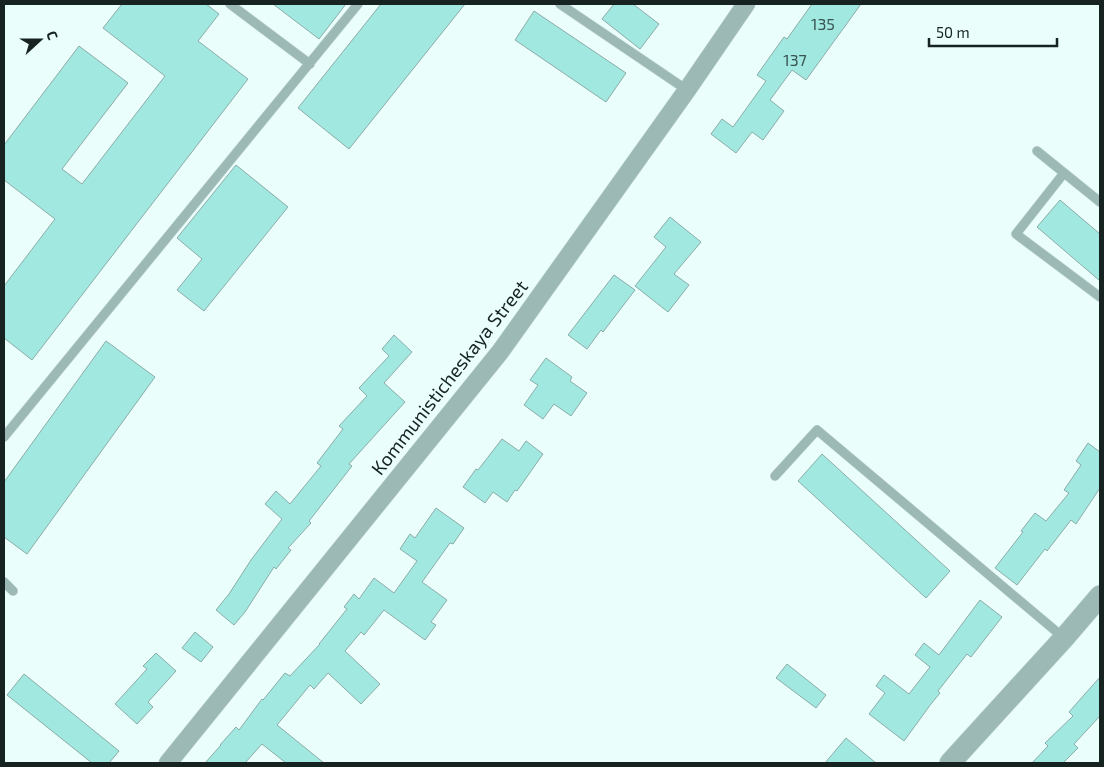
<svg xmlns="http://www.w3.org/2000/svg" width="1104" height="767" font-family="'Exo 2',sans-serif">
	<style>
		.building { fill: #a1e8e1; stroke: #8caca8 }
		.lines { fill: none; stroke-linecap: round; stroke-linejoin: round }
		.service-casing { stroke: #c8dbd9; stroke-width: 10 }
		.minor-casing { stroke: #c8dbd9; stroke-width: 19 }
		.tertiary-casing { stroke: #c8dbd9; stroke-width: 22 }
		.service { stroke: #9cb9b6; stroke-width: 9 }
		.minor { stroke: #9cb9b6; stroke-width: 18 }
		.tertiary { stroke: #9cb9b6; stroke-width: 21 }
		.labels { text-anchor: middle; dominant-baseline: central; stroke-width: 4; stroke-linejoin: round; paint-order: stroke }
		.number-label { font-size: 16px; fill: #395451 }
		.street-label { font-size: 19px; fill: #162321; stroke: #eafefc }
	</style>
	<rect width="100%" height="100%" fill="#eafefc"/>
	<path class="building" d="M 122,4 L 206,4 L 219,14 L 198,41 L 248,79 L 32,360 L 4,338 L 4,286 L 55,219 L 4,180 L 4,145 L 79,46 L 128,83 L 62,169 L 82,184 L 165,76 L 103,28 Z
		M 273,4 L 346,4 L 319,39 Z
		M 381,4 L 465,4 L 349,149 L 298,108 Z
		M 614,4 L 633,4 L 659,24 L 640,49 L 602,19 Z
		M 812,4 L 861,4 L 806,80 L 792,70 L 770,100 L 784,111 L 763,140 L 752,132 L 736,153 L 711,134 L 722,119 L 733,127 L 766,81 L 757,75 L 784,37 L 787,39 Z
		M 534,11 L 626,73 L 606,102 L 515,40 Z
		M 236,165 L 288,207 L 204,311 L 177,290 L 202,259 L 177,238 Z
		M 1060,200 L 1100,234 L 1100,281 L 1037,227 Z
		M 670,217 L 701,242 L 674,274 L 689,285 L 668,312 L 635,286 L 666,247 L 654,237 Z
		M 614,275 L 635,290 L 603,332 L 601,330 L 587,349 L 568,335 Z
		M 394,335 L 412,352 L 384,383 L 405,402 L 349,464 L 352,466 L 309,521 L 311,523 L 288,548 L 291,550 L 276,569 L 274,567 L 245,612 L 234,625 L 216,610 L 229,594 L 251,560 L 282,519 L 265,504 L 276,491 L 290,504 L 321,466 L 317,463 L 343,429 L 339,426 L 367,396 L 359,388 L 389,356 L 382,349 Z
		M 106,341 L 155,377 L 27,554 L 4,537 L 4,482 Z
		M 546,358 L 572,377 L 570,381 L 587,393 L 571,416 L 554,404 L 543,419 L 524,405 L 538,385 L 530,380 Z
		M 502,439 L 519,451 L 526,441 L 543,454 L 517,491 L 515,490 L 507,502 L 493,492 L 485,503 L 463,487 L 476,469 L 478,470 Z
		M 1088,443 L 1100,452 L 1100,488 L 1076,524 L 1071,520 L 1047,551 L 1045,549 L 1017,585 L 995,568 L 1023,532 L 1021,531 L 1035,513 L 1046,521 L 1069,493 L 1064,490 L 1081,465 L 1076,461 Z
		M 822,454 L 950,571 L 926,598 L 798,481 Z
		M 436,508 L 464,528 L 453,544 L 450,543 L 422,582 L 447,600 L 431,622 L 436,625 L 425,640 L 384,610 L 364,635 L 361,632 L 345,651 L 380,684 L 361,704 L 328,673 L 314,689 L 310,685 L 277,725 L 324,763 L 286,763 L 262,744 L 245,763 L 205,763 L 221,745 L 220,745 L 236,727 L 239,730 L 262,699 L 263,700 L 285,673 L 290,676 L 320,644 L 319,644 L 347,609 L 344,607 L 354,594 L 359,599 L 374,578 L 394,593 L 417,561 L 400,549 L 410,534 L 415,538 Z
		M 980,600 L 1002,617 L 971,657 L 967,654 L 938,691 L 940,693 L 931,704 L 904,741 L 869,714 L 885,693 L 876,686 L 884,675 L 909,694 L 930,667 L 915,655 L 924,643 L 939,655 Z
		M 195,632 L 213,647 L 201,662 L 182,648 Z
		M 156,653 L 176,671 L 148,702 L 153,707 L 137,724 L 115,704 L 147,669 L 143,666 Z
		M 787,664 L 826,695 L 816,708 L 776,678 Z
		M 24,674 L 119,751 L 109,763 L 92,763 L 7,695 Z
		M 1100,677 L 1100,716 L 1074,744 L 1078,748 L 1063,763 L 1032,763 L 1048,746 L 1045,743 L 1073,716 L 1069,712 Z
		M 846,738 L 876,763 L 825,763 Z"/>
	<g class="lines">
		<g class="service-casing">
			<path id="service" d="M 230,4 L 310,64
				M 560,4 L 687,90
				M 1037,151 L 1100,202
				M 1064,173 L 1016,234 L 1100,297
				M 4,437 L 358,4
				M 775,476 L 817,430 L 1064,638
				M 4,582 L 13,591"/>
		</g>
		<g class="minor-casing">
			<path id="minor" d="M 168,763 L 500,352 L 687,90 L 746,4"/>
		</g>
		<g class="tertiary-casing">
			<path id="tertiary" d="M 950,763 L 1064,638 L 1100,596"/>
		</g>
		<use href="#service" class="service"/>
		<use href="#minor" class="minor"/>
		<use href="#tertiary" class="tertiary"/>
	</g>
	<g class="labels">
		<g class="number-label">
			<text x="823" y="23">135</text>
			<text x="795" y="59">137</text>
		</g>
		<g class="street-label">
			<text transform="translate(449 377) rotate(-52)">Kommunisticheskaya Street</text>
		</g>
	</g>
	<rect width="1104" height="767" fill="none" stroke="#162321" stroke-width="10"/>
	<g transform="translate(40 40) rotate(69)" stroke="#eafefc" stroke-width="4" paint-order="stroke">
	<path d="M0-4L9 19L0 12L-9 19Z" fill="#162321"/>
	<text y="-8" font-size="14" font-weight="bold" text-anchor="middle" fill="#162321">С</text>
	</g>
	<path d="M929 38v8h128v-8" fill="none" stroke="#162321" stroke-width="2.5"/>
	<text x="936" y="38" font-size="15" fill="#162321" stroke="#eafefc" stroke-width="4" paint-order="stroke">50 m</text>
</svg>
